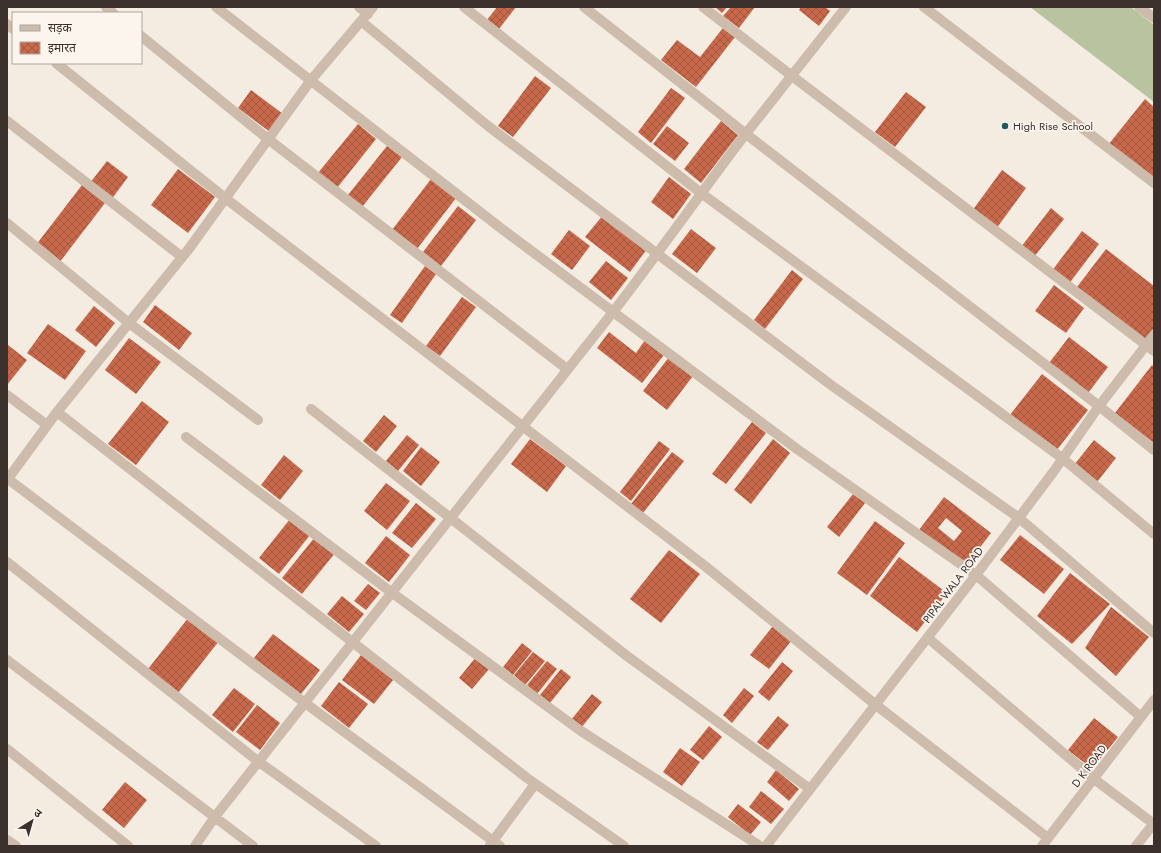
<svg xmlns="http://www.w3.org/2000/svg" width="1161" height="853" font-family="Jost,'Noto Sans Devanagari',sans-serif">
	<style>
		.garden { fill: #b8c4a0 }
		.building { fill: url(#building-cross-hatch); fill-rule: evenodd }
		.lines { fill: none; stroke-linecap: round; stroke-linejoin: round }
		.minor { stroke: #cdbbac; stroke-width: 10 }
		.poi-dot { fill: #1f5a5e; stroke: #fbf5ee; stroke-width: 1.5 }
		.labels { text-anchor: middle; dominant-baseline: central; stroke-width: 3.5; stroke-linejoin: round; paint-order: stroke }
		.poi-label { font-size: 11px; fill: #3b302b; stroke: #fbf5ee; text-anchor: start }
		.street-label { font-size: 11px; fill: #3b302b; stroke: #fbf5ee }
	</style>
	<defs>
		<pattern id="building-cross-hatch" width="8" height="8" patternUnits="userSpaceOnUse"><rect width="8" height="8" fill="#c8694b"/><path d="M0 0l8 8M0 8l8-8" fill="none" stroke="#a4573f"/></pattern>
	</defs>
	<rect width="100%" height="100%" fill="#f4ebe1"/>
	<path class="garden" d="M 1030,7 L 1131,7 L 1154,25 L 1154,102 Z"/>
	<path class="building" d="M 497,7 L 516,7 L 499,29 L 487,20 Z
		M 715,7 L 727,7 L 722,13 Z
		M 731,7 L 755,7 L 739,28 L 723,16 Z
		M 801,7 L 825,7 L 830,11 L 819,26 L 799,10 Z
		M 723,28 L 735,37 L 696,87 L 661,60 L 677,40 L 700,57 Z
		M 535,76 L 551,88 L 513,137 L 498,126 Z
		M 671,88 L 685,98 L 651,143 L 638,132 Z
		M 251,90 L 283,114 L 270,132 L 238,108 Z
		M 906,92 L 926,107 L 895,147 L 875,132 Z
		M 1145,99 L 1154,107 L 1154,181 L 1108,145 Z
		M 721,121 L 738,135 L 701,183 L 684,169 Z
		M 358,124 L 376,139 L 337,188 L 318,173 Z
		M 667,126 L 689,143 L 675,161 L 653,144 Z
		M 387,146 L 402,157 L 362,207 L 348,195 Z
		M 107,161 L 128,177 L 111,200 L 90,183 Z
		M 178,169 L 215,197 L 188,233 L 151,205 Z
		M 1002,170 L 1026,188 L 996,229 L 972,211 Z
		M 669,177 L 691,194 L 673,219 L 651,202 Z
		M 431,179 L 456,198 L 417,249 L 392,230 Z
		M 82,185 L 105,203 L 59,263 L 36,245 Z
		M 458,206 L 476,220 L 441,266 L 423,252 Z
		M 1051,208 L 1064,219 L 1034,257 L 1021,247 Z
		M 603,215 L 647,249 L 630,272 L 585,237 Z
		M 691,229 L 716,248 L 697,273 L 672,254 Z
		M 569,230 L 590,246 L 572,270 L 551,254 Z
		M 1082,231 L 1099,244 L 1068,285 L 1051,272 Z
		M 1106,249 L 1154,286 L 1154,328 L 1144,340 L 1077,287 Z
		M 606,261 L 628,278 L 611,300 L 589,282 Z
		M 425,266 L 436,274 L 402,323 L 390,315 Z
		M 792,270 L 803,279 L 765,329 L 754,320 Z
		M 1054,285 L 1084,308 L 1066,333 L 1035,311 Z
		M 462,297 L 476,307 L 440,356 L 426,346 Z
		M 155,305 L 192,333 L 179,350 L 143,322 Z
		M 94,306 L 115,323 L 96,347 L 75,330 Z
		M 48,324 L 86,351 L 65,380 L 27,353 Z
		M 609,332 L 636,353 L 645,340 L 664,355 L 642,383 L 597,348 Z
		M 1069,337 L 1108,367 L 1088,393 L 1049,363 Z
		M 129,338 L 161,362 L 136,394 L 105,370 Z
		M 8,345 L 27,360 L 7,385 L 7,346 Z
		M 669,357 L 693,376 L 667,410 L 643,391 Z
		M 1152,365 L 1154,367 L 1154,443 L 1115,413 Z
		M 1042,374 L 1088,410 L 1056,451 L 1010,415 Z
		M 142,401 L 169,422 L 136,465 L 108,444 Z
		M 384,415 L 397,426 L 376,452 L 363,441 Z
		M 752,422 L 766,433 L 726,484 L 712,474 Z
		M 407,435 L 419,445 L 398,471 L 386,461 Z
		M 530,439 L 566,466 L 547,492 L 511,464 Z
		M 773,439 L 790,453 L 751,504 L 734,490 Z
		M 1094,440 L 1116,458 L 1097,482 L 1074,465 Z
		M 659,441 L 670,449 L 631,501 L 620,492 Z
		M 421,447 L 440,462 L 421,486 L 403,471 Z
		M 672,452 L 684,461 L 643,513 L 631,504 Z
		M 284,455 L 303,471 L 280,500 L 261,485 Z
		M 386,483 L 410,501 L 387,530 L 364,511 Z
		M 853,494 L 865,503 L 839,537 L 827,527 Z
		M 944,497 L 991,533 L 966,566 L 919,530 ZM 946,518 L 962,531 L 954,541 L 938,528 Z
		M 416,503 L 436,519 L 412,548 L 392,533 Z
		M 290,519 L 310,535 L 279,574 L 259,558 Z
		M 875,521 L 905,543 L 867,595 L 837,573 Z
		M 1020,535 L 1064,569 L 1044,594 L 1000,560 Z
		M 386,536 L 410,555 L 389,582 L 365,563 Z
		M 315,537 L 335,553 L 302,594 L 282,578 Z
		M 669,550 L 700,574 L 661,623 L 630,599 Z
		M 899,557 L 947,593 L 917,632 L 870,596 Z
		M 1070,573 L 1110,604 L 1072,644 L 1037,616 Z
		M 368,584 L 380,593 L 366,610 L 354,601 Z
		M 342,596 L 364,614 L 349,632 L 327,614 Z
		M 1111,607 L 1149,637 L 1116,676 L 1085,648 Z
		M 189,617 L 219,641 L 178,693 L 148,669 Z
		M 773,626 L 791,641 L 769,669 L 750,655 Z
		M 273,634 L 320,670 L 301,694 L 254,658 Z
		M 522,643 L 532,651 L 513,675 L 503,667 Z
		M 533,652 L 545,661 L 525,685 L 514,675 Z
		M 361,655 L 393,680 L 374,704 L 342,680 Z
		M 476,657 L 490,668 L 472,689 L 459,678 Z
		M 547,661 L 557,669 L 537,694 L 527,685 Z
		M 782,662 L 793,671 L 769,701 L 758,692 Z
		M 561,669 L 571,677 L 550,703 L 540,695 Z
		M 339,682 L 368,704 L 349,728 L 321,706 Z
		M 234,688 L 255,704 L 233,732 L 212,715 Z
		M 744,688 L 754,696 L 732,723 L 723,715 Z
		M 592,694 L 602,702 L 581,728 L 571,720 Z
		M 257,705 L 280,723 L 260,750 L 236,732 Z
		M 778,716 L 789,725 L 768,750 L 757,742 Z
		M 1094,718 L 1118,737 L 1092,769 L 1068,750 Z
		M 709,726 L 722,737 L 703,760 L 690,750 Z
		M 680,748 L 700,762 L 682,786 L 663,772 Z
		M 776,770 L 799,789 L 789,801 L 767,782 Z
		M 125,782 L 147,800 L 124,828 L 102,810 Z
		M 761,791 L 784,809 L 771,824 L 749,807 Z
		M 738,804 L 761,822 L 750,835 L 728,817 Z"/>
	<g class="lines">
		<path class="minor" d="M 106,7 L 113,13
			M 216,7 L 502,229 L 797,449 L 976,575 L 1141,717
			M 359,7 L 368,14
			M 464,7 L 701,193 L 1062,458 L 1154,534
			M 584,7 L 746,134 L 1099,406 L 1154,450
			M 703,7 L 792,76 L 1154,351
			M 924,7 L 1154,183
			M 1139,7 L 1154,18
			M 361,21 L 488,126 L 831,385 L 1019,518 L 1154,633
			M 7,24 L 13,29
			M 141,36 L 268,139 L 567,369
			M 56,63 L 225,198 L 705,566 L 876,705 L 1048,838
			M 7,121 L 182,257
			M 7,223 L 129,323 L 258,420
			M 7,395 L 47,425
			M 311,409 L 627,656 L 810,789
			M 57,412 L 527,778 L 624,846
			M 186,437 L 391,592 L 581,731 L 760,846
			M 8,479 L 305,703 L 500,846
			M 7,480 L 57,412 L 188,250 L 311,80 L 373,7
			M 7,562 L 259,762 L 376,846
			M 928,638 L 1094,779 L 1154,824
			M 7,660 L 253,846
			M 7,749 L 128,846
			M 7,840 L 16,846
			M 490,845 L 535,784
			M 195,846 L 214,818 L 613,312 C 658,254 700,194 744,136 C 778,93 812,50 846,7
			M 766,846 L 976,575 L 1054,471 L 1099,406 L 1154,335
			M 1042,846 L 1154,700
			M 1136,846 L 1154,823"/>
	</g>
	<circle class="poi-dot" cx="1005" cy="126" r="4"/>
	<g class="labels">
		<g class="poi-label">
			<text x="1013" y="126">High Rise School</text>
		</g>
		<g class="street-label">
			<text transform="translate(953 585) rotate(-53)">PIPAL WALA ROAD</text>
			<text transform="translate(1089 766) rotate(-53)">D K ROAD</text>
		</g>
	</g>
	<rect width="1161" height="853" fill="none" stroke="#3b302b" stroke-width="16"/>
	<rect x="12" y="12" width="130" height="52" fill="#fbf5ee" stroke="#aea6a0"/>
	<rect x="20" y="25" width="20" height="6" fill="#cdbbac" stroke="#aea6a0"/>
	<text x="48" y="32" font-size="12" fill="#3b302b">सड़क</text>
	<rect x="20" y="42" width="20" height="12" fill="url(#building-cross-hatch)" stroke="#aea6a0"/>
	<text x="48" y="52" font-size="12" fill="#3b302b">इमारत</text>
	<g transform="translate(32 821) rotate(37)" stroke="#fbf5ee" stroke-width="3" paint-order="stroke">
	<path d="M0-3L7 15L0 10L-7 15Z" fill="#3b302b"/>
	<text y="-6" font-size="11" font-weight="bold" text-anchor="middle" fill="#3b302b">उ</text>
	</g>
</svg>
